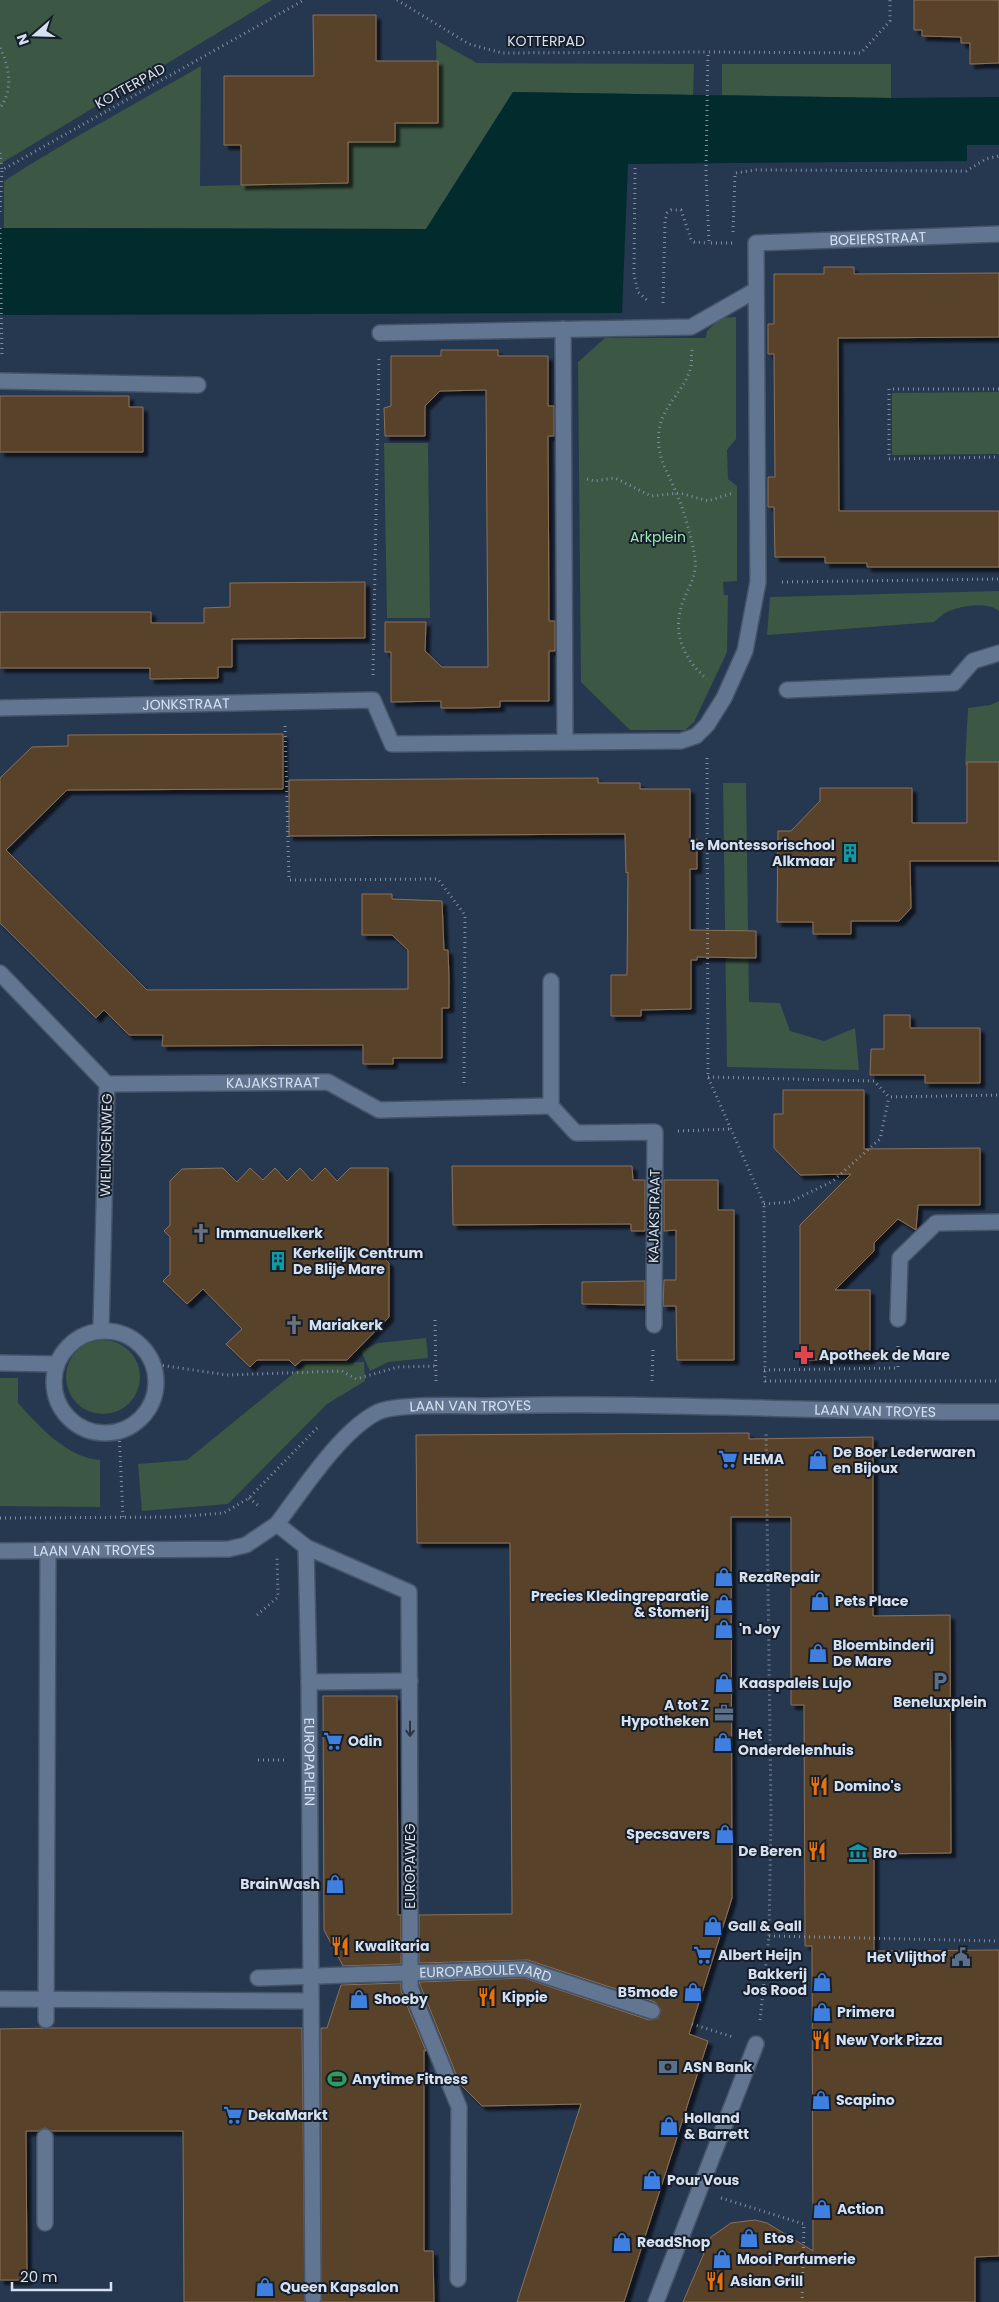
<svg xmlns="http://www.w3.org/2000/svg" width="999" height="2302" font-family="Poppins,sans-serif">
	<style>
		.green { fill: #3c5744 }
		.water { fill: #022b2e }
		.building { fill: #59422a; stroke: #8b7158; filter: url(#shadow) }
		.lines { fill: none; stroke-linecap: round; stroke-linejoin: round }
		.service-casing { stroke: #465469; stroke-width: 18 }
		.pedestrian-casing { stroke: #465469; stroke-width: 18 }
		.minor-casing { stroke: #465469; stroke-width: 18 }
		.tertiary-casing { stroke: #465469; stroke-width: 18 }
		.path { stroke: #818fa3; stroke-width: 3; stroke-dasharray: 1 4; stroke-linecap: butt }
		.service { stroke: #627691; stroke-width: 15 }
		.pedestrian { stroke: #627691; stroke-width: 15 }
		.minor { stroke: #627691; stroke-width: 15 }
		.tertiary { stroke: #627691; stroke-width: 15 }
		.oneway { stroke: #293443 }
		.labels { text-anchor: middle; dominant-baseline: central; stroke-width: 4; stroke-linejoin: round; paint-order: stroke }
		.street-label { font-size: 14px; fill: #d5e0f0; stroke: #161e29 }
		.park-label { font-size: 14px; fill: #9fe7b3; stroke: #161e29 }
		.poi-label { font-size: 14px; font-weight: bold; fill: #d5e0f0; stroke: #161e29; text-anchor: start }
	</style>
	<defs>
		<filter id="shadow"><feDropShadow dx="4.5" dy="4.5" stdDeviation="1" flood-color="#0009"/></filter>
	</defs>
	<rect width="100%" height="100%" fill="#263750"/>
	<path class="green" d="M 0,0 L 272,0 L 0,164 Z
		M 436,40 L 477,63 L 694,64 L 693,95 L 513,92 L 426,229 L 4,228 L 4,181 C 68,140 135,104 201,66 L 200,186 L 348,183 L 348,142 L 395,142 L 395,124 L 438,122 Z
		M 722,64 L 891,64 L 891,98 L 722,95 Z
		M 736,317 L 736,439 L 727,450 L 728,479 L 737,486 L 737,581 L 723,582 L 724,595 L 728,595 L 727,652 L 694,722 L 685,730 L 630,730 L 581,682 L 578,362 L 605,338 L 706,338 L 707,331 L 721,318 Z
		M 999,392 L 999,454 L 892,455 L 892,393 Z
		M 384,443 L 428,443 L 430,618 L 387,618 Z
		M 999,591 L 999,611 C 987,601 960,606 947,612 C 942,614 938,619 934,622 L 767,635 L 770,597 Z
		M 999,701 L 999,765 L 965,765 L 968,708 L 990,705 Z
		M 723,783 L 746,783 L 749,1002 L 780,1003 L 790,1031 L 824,1041 L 855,1028 L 859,1070 L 727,1067 Z
		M 426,1338 L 428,1358 L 388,1362 L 370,1371 L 361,1351 L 378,1343 Z
		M66 1377a37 37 0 1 1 74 0a37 37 0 1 1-74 0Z
		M 364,1362 L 365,1381 L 327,1404 L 228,1504 L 142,1511 L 138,1464 L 187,1460 L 305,1364 Z
		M 0,1378 L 18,1378 L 18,1403 C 40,1427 66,1457 100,1460 L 100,1507 L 0,1506 Z"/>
	<path class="water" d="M 513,92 L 891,98 L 999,97 L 999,145 L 967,145 L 967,161 L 628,164 L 622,313 L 0,315 L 0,228 L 426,229 Z"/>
	<path class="building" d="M 914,0 L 999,0 L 999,63 L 970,64 L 970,43 L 961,43 L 961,37 L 922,36 L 922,30 L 914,30 Z
		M 313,15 L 376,15 L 376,61 L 438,61 L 438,123 L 395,123 L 395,142 L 348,142 L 348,183 L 241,185 L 241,145 L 224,145 L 224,76 L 314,76 Z
		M 824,267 L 854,267 L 854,274 L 999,273 L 999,337 L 838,338 L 839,511 L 999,511 L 999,567 L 867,567 L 867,563 L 825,563 L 825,557 L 775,557 L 774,507 L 768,507 L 768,477 L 775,477 L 774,354 L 768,354 L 768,324 L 774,324 L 774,274 L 824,274 Z
		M 441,350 L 498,350 L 498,356 L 548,356 L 548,406 L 554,406 L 554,436 L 548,436 L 549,621 L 555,621 L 555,651 L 549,651 L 549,701 L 500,701 L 500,707 L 470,708 L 441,708 L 441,701 L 391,702 L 391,652 L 385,652 L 385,622 L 426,622 L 425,651 L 442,667 L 488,667 L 486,390 L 440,391 L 425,406 L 425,436 L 385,436 L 384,408 L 391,406 L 391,356 L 441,356 Z
		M 0,396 L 129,396 L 129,407 L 143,407 L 143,452 L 0,452 Z
		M 365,582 L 365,638 L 232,639 L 232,667 L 218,667 L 218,678 L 150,679 L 150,668 L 0,668 L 0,612 L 151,612 L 151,623 L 204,623 L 204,608 L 230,607 L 230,583 Z
		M 283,734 L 283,789 L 67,790 L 6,850 L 147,990 L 408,989 L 408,950 L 392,935 L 362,935 L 362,894 L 392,894 L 392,899 L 442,901 L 444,950 L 448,950 L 449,979 L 449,1008 L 442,1008 L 442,1058 L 393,1058 L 393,1064 L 363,1064 L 363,1045 L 162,1046 L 163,1035 L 129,1035 L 104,1010 L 96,1018 L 0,923 L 0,778 L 32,747 L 68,746 L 68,735 Z
		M 967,762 L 999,762 L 999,861 L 910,861 L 911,908 L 899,921 L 851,921 L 851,934 L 813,934 L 813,922 L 777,922 L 778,831 L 791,831 L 820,801 L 820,788 L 912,788 L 912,823 L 967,823 Z
		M 598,778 L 598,783 L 640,783 L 640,789 L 690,789 L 690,839 L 697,839 L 697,869 L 690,869 L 690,930 L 756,931 L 756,958 L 697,957 L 697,960 L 691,960 L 691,1009 L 641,1010 L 641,1016 L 611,1016 L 611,975 L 627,975 L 628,872 L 626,873 L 625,834 L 289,836 L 289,780 Z
		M 884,1015 L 910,1015 L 910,1028 L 980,1028 L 980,1083 L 925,1083 L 925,1075 L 870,1075 L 871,1049 L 884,1049 Z
		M 783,1090 L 864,1090 L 864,1149 L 980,1148 L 980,1205 L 918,1205 L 916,1230 L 898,1219 L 874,1243 L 874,1251 L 835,1290 L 870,1290 L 870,1359 L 806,1360 L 806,1351 L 800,1351 L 800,1225 L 851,1174 L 800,1175 L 774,1148 L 774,1114 L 783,1114 Z
		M 452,1166 L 632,1166 L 633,1180 L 645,1180 L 645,1231 L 631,1231 L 631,1224 L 453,1225 Z
		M 223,1168 L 237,1182 L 250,1168 L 263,1180 L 275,1168 L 287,1181 L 300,1168 L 312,1181 L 325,1168 L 337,1181 L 350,1168 L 388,1168 L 388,1250 L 382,1256 L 389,1263 L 389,1317 L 347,1360 L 302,1360 L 295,1366 L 289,1360 L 257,1360 L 250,1367 L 226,1344 L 242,1329 L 203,1289 L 187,1304 L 163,1281 L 170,1274 L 170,1237 L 164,1231 L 170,1225 L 170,1181 L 182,1169 Z
		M 664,1180 L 718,1180 L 718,1210 L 734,1210 L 734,1360 L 677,1360 L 676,1306 L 663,1306 L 664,1280 L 676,1280 L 676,1230 L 664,1231 Z
		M 645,1281 L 645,1305 L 582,1304 L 582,1282 Z
		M 749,1433 L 749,1439 L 873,1437 L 873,1616 L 950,1615 L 951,1853 L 874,1854 L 874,1951 L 999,1950 L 999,2256 L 975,2257 L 975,2302 L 683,2302 L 711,2237 L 731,2223 L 755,2220 L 767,2223 L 813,2251 L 812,1946 L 805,1946 L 804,1705 L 791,1705 L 791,1517 L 731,1517 L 732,1898 L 689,2034 L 708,2041 L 624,2302 L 517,2302 L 581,2104 L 482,2106 L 460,2084 L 419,1982 L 524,1978 L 649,2020 L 658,2018 L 661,2010 L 655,2002 L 528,1960 L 419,1963 L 419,1915 L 512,1914 L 510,1543 L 417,1543 L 416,1435 Z
		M 323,1696 L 397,1696 L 398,1915 L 401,1915 L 401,1964 L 343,1966 L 324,1930 Z
		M 401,1983 L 401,1991 L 426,2051 L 424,2050 L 424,2251 L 433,2251 L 434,2302 L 321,2302 L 321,2028 L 327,2028 L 341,1985 Z
		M 52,2028 L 302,2028 L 305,2302 L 184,2302 L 183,2131 L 52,2131 L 45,2128 L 38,2131 L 26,2131 L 27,2280 L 0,2280 L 0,2029 Z"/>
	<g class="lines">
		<g class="service-casing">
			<g id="service">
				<path id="s1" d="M 277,1524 C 302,1491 341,1430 378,1412 C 397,1403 462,1406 486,1406 C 657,1401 828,1413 999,1412"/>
				<path d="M 410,1862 L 410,1987 L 459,2107 L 458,2279"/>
				<path d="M 46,2020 L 48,1550"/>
				<path d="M 45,2223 L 45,2137"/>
			</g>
		</g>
		<g class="pedestrian-casing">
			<g id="pedestrian">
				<path id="s2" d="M 306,1547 L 309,1682 L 313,2298"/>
				<path d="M 309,1682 L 410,1681"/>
				<path id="s3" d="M 258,1978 L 525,1969 L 652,2011"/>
				<path d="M 0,1999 L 311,2001"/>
				<path d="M 656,2302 L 756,2044"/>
			</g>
		</g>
		<g class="minor-casing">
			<g id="minor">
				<path d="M 563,329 L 565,741"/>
				<path d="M 380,333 L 691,327 L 756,290"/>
				<path d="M 0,381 L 198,385"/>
				<path d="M 787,690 L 954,683 L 973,661 L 999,653"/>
				<path id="s4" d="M 0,708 L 373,700 L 392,744 L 681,741 L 696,736 L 707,725 L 724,698 L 745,651 L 758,582 L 756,243 L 999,234"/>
				<path d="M 0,973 L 107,1084 L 101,1330"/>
				<path d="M 551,981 L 551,1106 L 576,1133 L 655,1132 L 654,1325"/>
				<path id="s5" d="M 107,1084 L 328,1082 L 379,1110 L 551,1106"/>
				<path d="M 898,1319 L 900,1258 L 936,1223 L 999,1222"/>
				<circle cx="105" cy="1382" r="51"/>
				<path d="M 0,1363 L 56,1364"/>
				<path d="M 277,1524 L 306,1547 L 409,1592 L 410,1862"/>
			</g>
		</g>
		<g class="tertiary-casing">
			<g id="tertiary">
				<path id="s6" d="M 0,1551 L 229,1549 L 246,1545 L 277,1524"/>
			</g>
		</g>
		<path class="path" d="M 397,0 L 469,44 L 502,53 L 708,52
			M 0,48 C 10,67 13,90 0,108
			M 0,153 L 2,169
			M 635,168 L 634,275 L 638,292 L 649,302
			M 0,212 L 2,170 L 304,0
			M 0,228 L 2,358
			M 733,232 L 735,173 L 756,170 L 966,171 L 986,159 L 999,156
			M 732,243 L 709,243 L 706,172 L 708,52 L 861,53 L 890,21 L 890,0
			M 663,303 L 665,222 L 667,213 L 671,210 L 681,210 L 691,239 L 694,242 L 709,243
			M 692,350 C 691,355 692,361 691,366 C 686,390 662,405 659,431 C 656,457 667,470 676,492 C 683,507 693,542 695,558 C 697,574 690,585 684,599 C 671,630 682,658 707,679
			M 999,389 L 889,389 L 889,459 L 999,457
			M 587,479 L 594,481 L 615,478 L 651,496 L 680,493 L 708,501 L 733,493
			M 782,582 L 999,579
			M 373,675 L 379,356
			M 285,726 L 289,880 L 438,879 L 465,915 L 464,1085
			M 707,758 L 708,1077 L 764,1204 L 765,1383
			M 708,1077 L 874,1081 L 889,1097 L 999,1095
			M 678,1131 L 731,1129
			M 764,1204 L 790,1202 L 833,1181 L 880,1139 L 889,1097
			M 435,1320 L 436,1381
			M 153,1364 L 227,1375 L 342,1371 L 356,1379 L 398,1367 L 436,1366
			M 764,1370 L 898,1368 L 898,1342
			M 652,1381 L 653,1349
			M 765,1381 L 999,1381
			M 119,1431 L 123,1517
			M 249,1498 L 260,1507
			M 0,1518 L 174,1517 L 224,1513 L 249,1498 L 317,1428
			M 257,1615 L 278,1597 L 277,1556
			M 258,1760 L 286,1760
			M 769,1936 L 999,1941
			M 760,2020 L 769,1936 L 771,1814 L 766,1432
			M 692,2024 L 733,2037
			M 721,2198 L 804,2224 L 802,2302"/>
		<use href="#service" class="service"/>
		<use href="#pedestrian" class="pedestrian"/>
		<use href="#minor" class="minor"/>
		<use href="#tertiary" class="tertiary"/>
	</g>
	<defs><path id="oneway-shaft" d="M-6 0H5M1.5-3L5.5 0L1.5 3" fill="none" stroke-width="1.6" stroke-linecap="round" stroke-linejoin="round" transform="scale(1.25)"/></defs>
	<use class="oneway" href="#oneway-shaft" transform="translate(410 1729) rotate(90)"/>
	<defs>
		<g id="building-bare" transform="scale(1.5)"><path d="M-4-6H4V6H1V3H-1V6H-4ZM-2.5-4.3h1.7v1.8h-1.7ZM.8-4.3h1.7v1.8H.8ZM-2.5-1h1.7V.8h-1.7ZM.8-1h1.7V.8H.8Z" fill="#0f9aa8" stroke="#161e29" stroke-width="2.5" paint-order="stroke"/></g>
		<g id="church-bare" transform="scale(1.5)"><path d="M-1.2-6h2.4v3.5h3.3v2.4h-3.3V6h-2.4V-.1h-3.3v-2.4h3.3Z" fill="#6b7280" stroke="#161e29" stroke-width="2.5" paint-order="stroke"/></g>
		<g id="pharmacy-bare" transform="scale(1.5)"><path d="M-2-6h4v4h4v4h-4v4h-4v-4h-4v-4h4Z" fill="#e0444e" stroke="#161e29" stroke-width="2.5" paint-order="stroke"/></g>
		<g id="supermarket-bare" transform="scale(1.5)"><path d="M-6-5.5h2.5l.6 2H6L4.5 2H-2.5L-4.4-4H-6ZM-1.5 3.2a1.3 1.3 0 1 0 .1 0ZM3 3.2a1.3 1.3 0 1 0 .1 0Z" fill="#3f7fe0" stroke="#161e29" stroke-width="2.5" paint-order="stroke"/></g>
		<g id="shop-bare" transform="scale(1.5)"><path d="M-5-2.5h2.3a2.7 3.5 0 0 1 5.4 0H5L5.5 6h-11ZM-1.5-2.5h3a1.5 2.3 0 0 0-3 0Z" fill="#3f7fe0" stroke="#161e29" stroke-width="2.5" paint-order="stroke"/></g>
		<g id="parking-bare" transform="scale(1.5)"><path d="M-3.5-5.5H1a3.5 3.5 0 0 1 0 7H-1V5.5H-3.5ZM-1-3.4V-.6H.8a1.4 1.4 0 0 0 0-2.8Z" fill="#5c6f8a" stroke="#161e29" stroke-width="2.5" paint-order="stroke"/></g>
		<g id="office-bare" transform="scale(1.5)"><path d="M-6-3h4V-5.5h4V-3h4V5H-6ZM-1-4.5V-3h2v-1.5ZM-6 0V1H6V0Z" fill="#5c6f8a" stroke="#161e29" stroke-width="2.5" paint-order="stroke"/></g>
		<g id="restaurant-bare" transform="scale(1.5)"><path d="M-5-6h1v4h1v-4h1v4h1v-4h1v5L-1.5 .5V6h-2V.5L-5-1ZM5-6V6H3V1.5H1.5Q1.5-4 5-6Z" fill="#e8710a" stroke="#161e29" stroke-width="2.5" paint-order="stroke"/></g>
		<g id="museum-bare" transform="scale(1.5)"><path d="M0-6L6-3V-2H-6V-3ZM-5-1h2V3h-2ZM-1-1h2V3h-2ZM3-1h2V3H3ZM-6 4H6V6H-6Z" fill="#0f9aa8" stroke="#161e29" stroke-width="2.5" paint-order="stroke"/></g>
		<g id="civic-bare" transform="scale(1.5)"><path d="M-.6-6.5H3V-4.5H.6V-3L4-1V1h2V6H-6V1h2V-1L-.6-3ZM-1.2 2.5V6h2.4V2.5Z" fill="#5c6f8a" stroke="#161e29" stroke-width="2.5" paint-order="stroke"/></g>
		<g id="bank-bare" transform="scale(1.5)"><path d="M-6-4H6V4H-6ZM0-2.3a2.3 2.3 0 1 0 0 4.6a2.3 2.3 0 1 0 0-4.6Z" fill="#5c6f8a" stroke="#161e29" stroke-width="2.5" paint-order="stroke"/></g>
		<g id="stadium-bare" transform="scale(1.5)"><path d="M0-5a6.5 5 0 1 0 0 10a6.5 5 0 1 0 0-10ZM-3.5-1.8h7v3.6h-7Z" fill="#2e9e5b" stroke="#161e29" stroke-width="2.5" paint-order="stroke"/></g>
	</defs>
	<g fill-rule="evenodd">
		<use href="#building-bare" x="850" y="853"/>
		<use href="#church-bare" x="201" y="1233"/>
		<use href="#building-bare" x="278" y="1261"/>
		<use href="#church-bare" x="294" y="1325"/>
		<use href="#pharmacy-bare" x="804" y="1355"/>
		<use href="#supermarket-bare" x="728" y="1459"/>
		<use href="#shop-bare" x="818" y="1460"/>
		<use href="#shop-bare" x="724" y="1577"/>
		<use href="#shop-bare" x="820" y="1601"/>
		<use href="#shop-bare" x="724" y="1604"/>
		<use href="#shop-bare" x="724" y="1629"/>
		<use href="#shop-bare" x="818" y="1653"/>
		<use href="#parking-bare" x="940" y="1681"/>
		<use href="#shop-bare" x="724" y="1683"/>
		<use href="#office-bare" x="724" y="1713"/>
		<use href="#supermarket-bare" x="333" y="1741"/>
		<use href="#shop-bare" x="723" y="1742"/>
		<use href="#restaurant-bare" x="819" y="1786"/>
		<use href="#shop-bare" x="725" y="1834"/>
		<use href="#restaurant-bare" x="817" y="1851"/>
		<use href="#museum-bare" x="858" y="1853"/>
		<use href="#shop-bare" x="335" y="1884"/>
		<use href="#shop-bare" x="713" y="1926"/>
		<use href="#restaurant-bare" x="340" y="1946"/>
		<use href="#supermarket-bare" x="703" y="1955"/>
		<use href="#civic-bare" x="961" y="1957"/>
		<use href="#shop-bare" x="822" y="1982"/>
		<use href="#shop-bare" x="693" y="1992"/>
		<use href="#restaurant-bare" x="487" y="1997"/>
		<use href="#shop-bare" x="359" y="1999"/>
		<use href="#shop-bare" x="822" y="2012"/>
		<use href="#restaurant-bare" x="821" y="2040"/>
		<use href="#bank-bare" x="668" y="2067"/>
		<use href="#stadium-bare" x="337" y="2079"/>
		<use href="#shop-bare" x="821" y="2100"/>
		<use href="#supermarket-bare" x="233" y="2115"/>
		<use href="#shop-bare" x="669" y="2126"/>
		<use href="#shop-bare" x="652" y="2180"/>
		<use href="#shop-bare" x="822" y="2209"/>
		<use href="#shop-bare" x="749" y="2238"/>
		<use href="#shop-bare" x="622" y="2242"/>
		<use href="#shop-bare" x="722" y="2259"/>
		<use href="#restaurant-bare" x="715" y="2281"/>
		<use href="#shop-bare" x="265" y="2287"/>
	</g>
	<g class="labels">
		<g class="street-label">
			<text x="546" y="41">KOTTERPAD</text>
			<text transform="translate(130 86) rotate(-29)">KOTTERPAD</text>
			<text stroke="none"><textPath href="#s4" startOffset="1356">BOEIERSTRAAT</textPath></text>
			<text stroke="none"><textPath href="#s4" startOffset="186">JONKSTRAAT</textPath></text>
			<text stroke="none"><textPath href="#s5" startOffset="166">KAJAKSTRAAT</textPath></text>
			<text transform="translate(106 1145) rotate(-89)">WIELINGENWEG</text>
			<text transform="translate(654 1216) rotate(-89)">KAJAKSTRAAT</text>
			<text stroke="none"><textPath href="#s1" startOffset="245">LAAN VAN TROYES</textPath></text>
			<text stroke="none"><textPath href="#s1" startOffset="650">LAAN VAN TROYES</textPath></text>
			<text stroke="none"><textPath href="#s6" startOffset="94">LAAN VAN TROYES</textPath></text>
			<text stroke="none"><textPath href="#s2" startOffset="215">EUROPAPLEIN</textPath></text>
			<text transform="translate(410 1866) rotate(-90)">EUROPAWEG</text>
			<text stroke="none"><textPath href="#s3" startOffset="228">EUROPABOULEVARD</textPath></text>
		</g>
		<g class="park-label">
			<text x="658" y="537">Arkplein</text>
		</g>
		<g class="poi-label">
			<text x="835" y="845" text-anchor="end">1e Montessorischool<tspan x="835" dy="16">Alkmaar</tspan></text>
			<text x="216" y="1233">Immanuelkerk</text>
			<text x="293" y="1253">Kerkelijk Centrum<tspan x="293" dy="16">De Blije Mare</tspan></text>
			<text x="309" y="1325">Mariakerk</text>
			<text x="819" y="1355">Apotheek de Mare</text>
			<text x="833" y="1452">De Boer Lederwaren<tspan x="833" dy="16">en Bijoux</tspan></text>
			<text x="743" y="1459">HEMA</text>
			<text x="739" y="1577">RezaRepair</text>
			<text x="709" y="1596" text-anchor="end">Precies Kledingreparatie<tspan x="709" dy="16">&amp; Stomerij</tspan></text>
			<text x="835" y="1601">Pets Place</text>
			<text x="739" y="1629">'n Joy</text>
			<text x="833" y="1645">Bloembinderij<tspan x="833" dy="16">De Mare</tspan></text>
			<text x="739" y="1683">Kaaspaleis Lujo</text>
			<text x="940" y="1702" text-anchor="middle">Beneluxplein</text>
			<text x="709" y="1705" text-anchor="end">A tot Z<tspan x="709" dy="16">Hypotheken</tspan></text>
			<text x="738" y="1734">Het<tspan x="738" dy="16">Onderdelenhuis</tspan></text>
			<text x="348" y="1741">Odin</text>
			<text x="834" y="1786">Domino's</text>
			<text x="710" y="1834" text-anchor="end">Specsavers</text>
			<text x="802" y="1851" text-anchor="end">De Beren</text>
			<text x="873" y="1853">Bro</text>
			<text x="320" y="1884" text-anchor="end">BrainWash</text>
			<text x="728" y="1926">Gall &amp; Gall</text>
			<text x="355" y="1946">Kwalitaria</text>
			<text x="718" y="1955">Albert Heijn</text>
			<text x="946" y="1957" text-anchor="end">Het Vlijthof</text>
			<text x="807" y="1974" text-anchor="end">Bakkerij<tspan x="807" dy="16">Jos Rood</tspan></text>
			<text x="678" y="1992" text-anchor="end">B5mode</text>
			<text x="502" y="1997">Kippie</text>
			<text x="374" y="1999">Shoeby</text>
			<text x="837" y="2012">Primera</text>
			<text x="836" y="2040">New York Pizza</text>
			<text x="683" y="2067">ASN Bank</text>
			<text x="352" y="2079">Anytime Fitness</text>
			<text x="836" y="2100">Scapino</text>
			<text x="248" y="2115">DekaMarkt</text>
			<text x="684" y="2118">Holland<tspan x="684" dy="16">&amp; Barrett</tspan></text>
			<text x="667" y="2180">Pour Vous</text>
			<text x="837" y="2209">Action</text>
			<text x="764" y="2238">Etos</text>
			<text x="637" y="2242">ReadShop</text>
			<text x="737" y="2259">Mooi Parfumerie</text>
			<text x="730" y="2281">Asian Grill</text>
			<text x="280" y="2287">Queen Kapsalon</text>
		</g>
	</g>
	<g transform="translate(35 35) rotate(250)" stroke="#161e29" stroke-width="4" paint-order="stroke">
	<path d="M0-4L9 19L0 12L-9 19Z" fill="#d5e0f0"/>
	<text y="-8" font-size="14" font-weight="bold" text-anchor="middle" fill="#d5e0f0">N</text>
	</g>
	<path d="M12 2282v8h99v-8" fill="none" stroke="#d5e0f0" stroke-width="2.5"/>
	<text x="20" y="2282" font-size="15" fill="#d5e0f0" stroke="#161e29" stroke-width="4" paint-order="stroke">20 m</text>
</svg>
